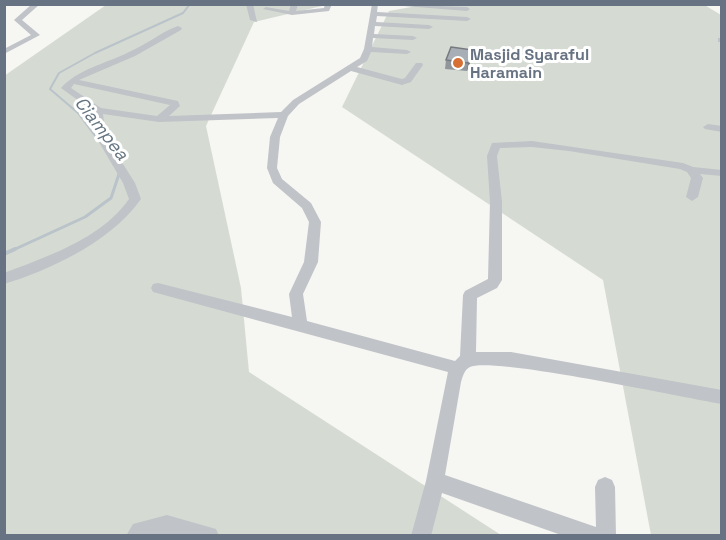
<svg xmlns="http://www.w3.org/2000/svg" width="726" height="540" font-family="'Space Grotesk',sans-serif">
	<style>
		.green { fill: #d5dbd3 }
		.lines { fill: none; stroke-linecap: round; stroke-linejoin: round }
		.stream-far2 { stroke: #bac3c9; stroke-width: 2 }
		.stream-far1 { stroke: #bac3c9; stroke-width: 3 }
		.stream { stroke: #bac3c9; stroke-width: 4 }
		.street { fill: #c0c3c7; fill-rule: evenodd }
		.wall { fill: #90969c }
		.shaded-wall { fill: #767a7f }
		.building { fill: #a8aeb5; stroke: #767a7f; stroke-width: 1.5 }
		.poi-dot { fill: #d76e33; stroke: #fff; stroke-width: 2 }
		.labels { text-anchor: middle; dominant-baseline: central; stroke-width: 6; stroke-linejoin: round; paint-order: stroke }
		.far-poi-label { font-size: 16px; font-weight: bold; fill: #677382; stroke: #fff; text-anchor: start }
		.far-water-label { font-size: 18px; font-style: italic; fill: #63737f; stroke: #fff }
	</style>
	<rect width="100%" height="100%" fill="#f6f6f3"/>
	<path class="green" d="M 428,4 L 703,4 L 721,15 L 721,535 L 651,535 L 603,280 L 342,107 L 389,11 Z
		M 106,5 L 326,5 L 254,22 L 206,126 L 241,288 L 249,372 L 501,535 L 5,535 L 4,76 Z"/>
	<g class="lines">
		<path class="stream-far2" d="M 99,141 L 78,113 L 50,89 L 59,73 L 95,53 L 183,13 L 190,4"/>
		<path class="stream-far1" d="M 11,251 L 85,217 L 111,198 L 120,171"/>
		<path class="stream" d="M 4,254 L 15,249"/>
		<path class="street" d="M 32,4 L 40,4 L 22,20 L 40,35 L 4,54 L 4,49 L 31,35 L 14,20 Z
			M 246,4 L 253,4 L 257,22 L 250,20 Z
			M 291,4 L 298,4 L 296,11 L 324,8 L 325,4 L 332,4 L 329,11 L 292,15 L 263,9 L 266,7 L 289,11 Z
			M 372,4 L 378,4 L 377,12 L 467,17 L 471,19 L 467,21 L 377,16 L 376,22 L 429,25 L 433,27 L 429,29 L 375,26 L 374,34 L 413,36 L 417,38 L 413,40 L 373,38 L 372,47 L 407,50 L 411,52 L 407,54 L 371,52 L 367,61 L 357,67 L 402,79 L 405,78 L 416,63 L 422,63 L 423,65 L 411,82 L 402,85 L 351,71 L 299,104 L 288,116 L 280,137 L 277,168 L 282,179 L 311,203 L 321,222 L 318,262 L 303,294 L 307,321 L 455,361 L 460,356 L 463,295 L 465,291 L 488,279 L 490,202 L 487,156 L 492,143 L 532,141 L 683,163 L 693,167 L 722,170 L 722,176 L 700,174 L 703,178 L 698,197 L 692,201 L 686,197 L 691,178 L 687,172 L 680,169 L 569,151 L 532,147 L 500,148 L 497,156 L 502,202 L 502,280 L 497,288 L 477,298 L 476,352 L 511,352 L 722,390 L 722,404 C 685,398 491,356 470,367 C 464,370 463,376 461,382 L 445,475 L 596,527 L 595,487 L 598,480 L 605,477 L 612,480 L 615,487 L 616,536 L 564,536 L 442,493 L 431,536 L 411,536 L 426,481 L 448,372 L 153,292 L 151,288 L 153,284 L 158,283 L 292,317 L 289,294 L 304,262 L 309,222 L 302,208 L 273,183 L 267,168 L 270,137 L 278,118 L 159,122 L 103,114 L 106,137 L 135,183 L 141,199 C 113,240 51,270 4,284 L 4,273 C 48,256 101,239 129,199 L 123,183 L 96,137 L 93,111 L 61,88 C 78,69 105,64 129,52 C 146,45 161,32 178,26 L 182,28 L 181,30 L 135,56 L 79,80 L 178,101 L 180,106 L 169,116 L 281,112 L 293,100 L 360,58 L 364,49 ZM 74,84 L 170,105 L 157,116 L 101,108 L 71,88 Z
			M 379,4 L 467,7 L 470,9 L 467,11 Z
			M 718,38 L 722,38 L 722,42 L 718,42 Z
			M 708,124 L 722,126 L 722,132 L 705,129 L 703,127 Z
			M 167,515 L 216,529 L 219,536 L 126,536 L 133,524 Z"/>
	</g>
	<path class="wall" d="M 473,50 L 472,58 L 467,71 L 445,69 L 446,60 Z"/>
	<path class="shaded-wall" d="M 473,50 L 472,58 L 467,71 L 468,63 Z"/>
	<path class="building" d="M 451,47 L 473,50 L 468,63 L 446,60 Z"/>
	<circle class="poi-dot" cx="458" cy="63" r="6"/>
	<g class="labels">
		<g class="far-poi-label">
			<text x="470" y="54">Masjid Syaraful<tspan x="470" dy="18">Haramain</tspan></text>
		</g>
		<g class="far-water-label">
			<text transform="translate(102 128) rotate(52)">Ciampea</text>
		</g>
	</g>
	<rect width="726" height="540" fill="none" stroke="#677382" stroke-width="12"/>
</svg>
